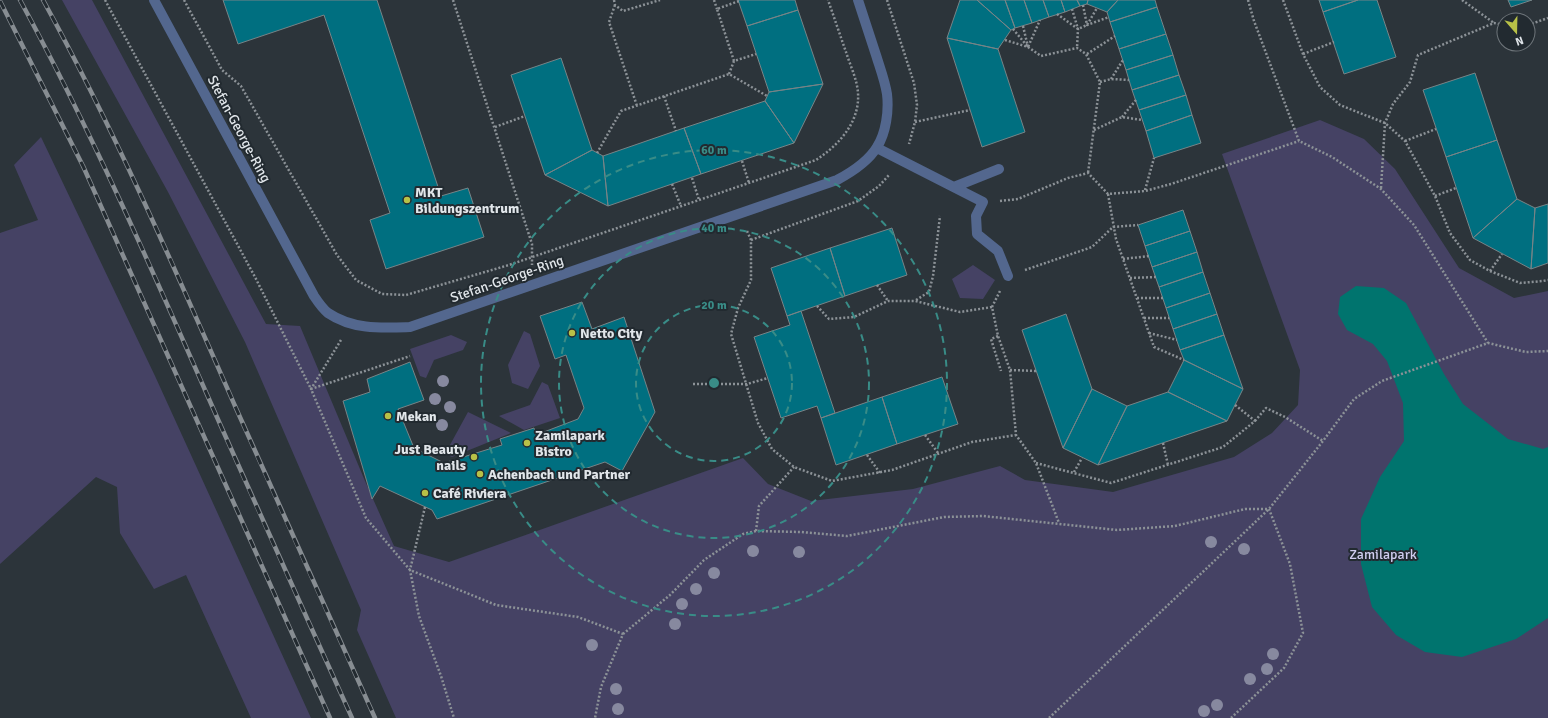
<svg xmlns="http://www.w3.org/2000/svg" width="1548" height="718" font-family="Signika,sans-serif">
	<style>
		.green { fill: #454264 }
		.water { fill: #00746e }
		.building { fill: #006f80; stroke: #778487 }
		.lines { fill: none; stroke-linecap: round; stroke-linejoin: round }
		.path { stroke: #8c9297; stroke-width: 2.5; stroke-dasharray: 2 2; stroke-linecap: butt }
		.service { stroke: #53678e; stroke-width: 10 }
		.minor { stroke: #53678e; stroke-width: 10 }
		.rail-casing { stroke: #878d92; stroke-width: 4.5 }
		.rail { stroke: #222a30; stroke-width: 3; stroke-dasharray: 9; stroke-linecap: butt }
		.tree { fill: #87899f }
		.ring { fill: none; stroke: #398c87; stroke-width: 2; stroke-dasharray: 7 5 }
		.poi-dot { fill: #b8c147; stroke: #222a30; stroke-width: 1.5 }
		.labels { text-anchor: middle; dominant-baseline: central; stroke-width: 4; stroke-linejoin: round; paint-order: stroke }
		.street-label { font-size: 14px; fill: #e1e6ea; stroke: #222a30 }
		.poi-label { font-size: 14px; font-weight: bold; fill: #e1e6ea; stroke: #222a30; text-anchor: start }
		.park-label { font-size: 14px; fill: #d1cef1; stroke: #222a30 }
		.centre { fill: #398c87; stroke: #222a30; stroke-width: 2 }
		.ring-label { font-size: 12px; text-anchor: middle; font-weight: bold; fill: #398c87; stroke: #222a30; stroke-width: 4; stroke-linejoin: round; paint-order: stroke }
	</style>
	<rect width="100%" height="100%" fill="#2c343a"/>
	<path class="green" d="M 62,0 L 92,0 L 266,324 L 300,326 L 365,481 L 394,546 L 449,562 L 743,458 L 768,484 L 811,501 L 913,489 L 1000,466 L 1025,480 L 1113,492 L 1234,457 L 1272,433 L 1298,405 L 1300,370 L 1222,154 L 1320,120 L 1364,139 L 1395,169 L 1459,268 L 1514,298 L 1548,291 L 1548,718 L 396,718 L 357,630 L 361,610 L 245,342 L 168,192 Z
		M 41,137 L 155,376 L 311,718 L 251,718 L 186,575 L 154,589 L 120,533 L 117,487 L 96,477 L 0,564 L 0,233 L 38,220 L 14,165 Z
		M 973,265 L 995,280 L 983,299 L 960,298 L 952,279 Z
		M 524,331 L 530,334 L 540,366 L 528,389 L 512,383 L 508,365 Z
		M 451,335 L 467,342 L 463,350 L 434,360 L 426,378 L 420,376 L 410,349 Z
		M 542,382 L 548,385 L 560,418 L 524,430 L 499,416 L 530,405 Z
		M 468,412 L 511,433 L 452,457 L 445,454 Z"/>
	<path class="water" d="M 1356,286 L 1384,288 L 1406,303 L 1444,374 L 1463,404 L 1508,439 L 1543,449 L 1548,447 L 1548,618 L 1516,639 L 1462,657 L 1425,652 L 1396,635 L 1372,607 L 1361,564 L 1361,519 L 1380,477 L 1404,441 L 1403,403 L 1387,361 L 1373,344 L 1347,330 L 1338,314 L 1340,297 Z"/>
	<path class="building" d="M 223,0 L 377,0 L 441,196 L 468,188 L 484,237 L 386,269 L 370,220 L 390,213 L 324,15 L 238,44 Z
		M 738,0 L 795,0 L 798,10 L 747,26 Z
		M 960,0 L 977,0 L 1011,30 L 998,49 L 947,38 Z
		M 977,0 L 1005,0 L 1015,28 L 1011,30 Z
		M 1005,0 L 1024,0 L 1032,23 L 1015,28 Z
		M 1024,0 L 1043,0 L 1049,17 L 1032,23 Z
		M 1043,0 L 1061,0 L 1065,12 L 1049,17 Z
		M 1061,0 L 1077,0 L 1080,6 L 1065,12 Z
		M 1077,0 L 1088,0 L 1087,4 L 1080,6 Z
		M 1088,0 L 1118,0 L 1107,12 L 1087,4 Z
		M 1118,0 L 1155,0 L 1157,7 L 1110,22 L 1107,12 Z
		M 1319,0 L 1358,0 L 1323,12 Z
		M 1358,0 L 1377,0 L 1396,57 L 1344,74 L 1323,12 Z
		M 1508,0 L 1532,0 L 1511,7 Z
		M 1157,7 L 1166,34 L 1119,49 L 1110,22 Z
		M 798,10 L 823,84 L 769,92 L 747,26 Z
		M 1166,34 L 1173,55 L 1126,70 L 1119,49 Z
		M 947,38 L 998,49 L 1025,132 L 982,147 Z
		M 1173,55 L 1179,75 L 1132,90 L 1126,70 Z
		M 561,58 L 592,150 L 545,175 L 511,75 Z
		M 1475,73 L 1497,140 L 1446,157 L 1423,90 Z
		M 1179,75 L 1186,95 L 1139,110 L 1132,90 Z
		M 823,84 L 794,143 L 765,101 L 769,92 Z
		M 1186,95 L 1192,115 L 1146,131 L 1139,110 Z
		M 765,101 L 794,143 L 701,174 L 684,128 Z
		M 1192,115 L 1201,143 L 1154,158 L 1146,131 Z
		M 684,128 L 701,174 L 608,206 L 603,156 Z
		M 1497,140 L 1517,199 L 1473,238 L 1446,157 Z
		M 592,150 L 603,156 L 608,206 L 545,175 Z
		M 1517,199 L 1535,208 L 1531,269 L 1473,238 Z
		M 1548,204 L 1548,263 L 1531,269 L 1535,208 Z
		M 1183,210 L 1190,231 L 1145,246 L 1138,225 Z
		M 892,228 L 907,275 L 845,296 L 830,248 Z
		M 1190,231 L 1197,252 L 1152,267 L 1145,246 Z
		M 830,248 L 845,296 L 787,316 L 771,268 Z
		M 1197,252 L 1203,272 L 1159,287 L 1152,267 Z
		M 1203,272 L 1210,293 L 1166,308 L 1159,287 Z
		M 1210,293 L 1217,314 L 1173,329 L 1166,308 Z
		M 582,302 L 592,329 L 624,317 L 655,412 L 622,471 L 605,462 L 437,519 L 432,510 L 380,486 L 372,499 L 343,401 L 370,392 L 367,379 L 410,362 L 424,400 L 398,409 L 414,448 L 444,463 L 502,445 L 500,439 L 534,428 L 536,435 L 578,419 L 584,408 L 566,355 L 555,359 L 540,316 Z
		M 801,311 L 835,413 L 821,418 L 817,406 L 781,418 L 754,337 L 790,325 L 787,316 Z
		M 1066,314 L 1092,389 L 1063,448 L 1022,330 Z
		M 1217,314 L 1224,335 L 1180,350 L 1173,329 Z
		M 1224,335 L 1243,389 L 1184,360 L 1180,350 Z
		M 1184,360 L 1243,389 L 1227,421 L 1168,392 Z
		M 942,377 L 958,424 L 897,444 L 882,397 Z
		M 1092,389 L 1127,406 L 1098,465 L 1063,448 Z
		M 1168,392 L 1227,421 L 1098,465 L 1127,406 Z
		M 882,397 L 897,444 L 836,465 L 821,418 Z"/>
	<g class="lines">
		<path class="path" d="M 105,0 L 255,277 L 311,389 L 410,356
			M 184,0 L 222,70 L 241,86 L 337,255 L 356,280 L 382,294 L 406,295 L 509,265 L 816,160 C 839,145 860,122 858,93 C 857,79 850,65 846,52 C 840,35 834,17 828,0
			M 453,0 L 532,244 L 532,265
			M 614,0 L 615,5 L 623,11 L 660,0
			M 714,0 L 717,9
			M 887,0 L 914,83 L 917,105 L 915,122 L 909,144
			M 1248,0 L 1254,21 L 1299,141 L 1332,157 L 1381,189 L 1414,225 L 1488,343
			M 1283,0 L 1303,54 L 1320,87 L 1340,105 L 1385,123 L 1405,141 L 1435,196 L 1450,233 L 1470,260 L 1490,271 L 1520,283 L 1543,281 L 1548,280
			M 1462,0 L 1494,23
			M 615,5 L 609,22 L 637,106
			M 1083,5 L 1087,25 L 1109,17
			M 1072,9 L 1078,29 L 1077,48
			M 1057,14 L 1078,29 L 1087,25 L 1097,8
			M 1528,25 L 1548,18
			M 1023,26 L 1028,47
			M 1013,29 L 1028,47 L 1040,20
			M 1005,40 L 1028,47 L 1041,56 L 1077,48 L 1086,54 L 1100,82 L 1088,173
			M 1087,54 L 1115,36
			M 1303,54 L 1334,42
			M 734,61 L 717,9 L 739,1
			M 729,74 L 734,61 L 756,54
			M 1111,79 L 1123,60
			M 1100,82 L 1111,79 L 1129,80
			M 664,96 L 676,131
			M 1122,117 L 1136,100
			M 915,122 L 970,110
			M 495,127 L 525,116
			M 1094,130 L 1122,117 L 1142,120
			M 1405,141 L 1436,129
			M 597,153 L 621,111 L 729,74 L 767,96
			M 742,161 L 749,183
			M 692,178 L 699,200
			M 672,184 L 681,206
			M 1381,188 L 1385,123 L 1393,104 L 1410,82 L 1418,55 L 1494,23 L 1504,25
			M 1145,190 L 1154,158
			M 1108,194 L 1116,239 L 1154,347 L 1184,360
			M 1435,196 L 1456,188
			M 1000,201 L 1018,199 L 1068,178 L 1088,173 L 1108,194 L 1145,191 L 1171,184 L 1299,141
			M 747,231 L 751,240 L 751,280 L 738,308 L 731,334 L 758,423 L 772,449 L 794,467 L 832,481 L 892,470 L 972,442 L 1016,435
			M 751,240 L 858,201 L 879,186 L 889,175
			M 1123,259 L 1149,256
			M 1025,270 L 1092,247 L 1113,227 L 1138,225
			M 1490,271 L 1502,254
			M 1130,278 L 1156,277
			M 877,285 L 888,301
			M 1000,291 L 992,307 L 998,336 L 1010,370 L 1016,435 L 1036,463 L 1059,523
			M 1137,298 L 1163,298
			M 916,300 L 929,292 L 933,276 L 940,216
			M 817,306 L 829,319 L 854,317 L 888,301 L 915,301 L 960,312 L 992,307
			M 1144,318 L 1169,318
			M 1149,333 L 1177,340
			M 998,336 L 991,339 L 1001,371
			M 341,340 L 311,389 L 366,518 L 410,570 L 496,605 L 578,617 L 623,634 L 601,687 L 595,718
			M 1010,370 L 1037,371
			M 693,384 L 747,384 L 768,378
			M 1255,421 L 1266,408 L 1285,417 L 1323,441
			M 925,435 L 938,453
			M 1163,443 L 1168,465
			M 867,455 L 880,473
			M 1036,463 L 1111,483 L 1223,447 L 1255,421 L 1235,405
			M 1074,472 L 1082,458
			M 425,507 L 410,570 L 419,616 L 441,676 L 454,718
			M 756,531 L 759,506 L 794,467
			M 623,634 L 670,595 L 704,560 L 743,534 L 756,531 L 801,532 L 847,536 L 944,517 L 983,516 L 1117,530 L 1175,526 L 1245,509 L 1269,509
			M 1049,718 L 1269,509 L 1323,441 L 1354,399 L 1382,381 L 1488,343 L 1526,352 L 1548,351
			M 1231,718 L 1284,668 L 1303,633 L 1290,564 L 1269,509"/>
		<path class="service" d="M 877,148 L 983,202 L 976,216 L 977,234 L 998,251 L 1008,276
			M 954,187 L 999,169"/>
		<path class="minor" d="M 154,0 L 314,296 C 318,302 323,309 328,313 C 353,330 382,328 410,327 L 837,180 C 852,172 868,162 877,147 C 886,133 889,111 887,94 C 885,81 880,68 876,55 C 870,37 864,18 858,0"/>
		<g class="rail-casing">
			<path id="rail" d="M 20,0 C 95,138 157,281 220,424 C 263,522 308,620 352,718
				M 43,0 C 115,131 175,269 235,406 C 281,510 328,614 375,718
				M 0,1 L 83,166 L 330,718"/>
		</g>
		<use href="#rail" class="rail"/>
	</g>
	<g class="tree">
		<circle cx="443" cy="381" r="6"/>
		<circle cx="435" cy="399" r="6"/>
		<circle cx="450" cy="407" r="6"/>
		<circle cx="442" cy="425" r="6"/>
		<circle cx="1211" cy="542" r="6"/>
		<circle cx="1244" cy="549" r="6"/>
		<circle cx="753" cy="551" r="6"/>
		<circle cx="799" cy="552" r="6"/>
		<circle cx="714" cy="573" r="6"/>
		<circle cx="696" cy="589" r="6"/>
		<circle cx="682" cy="604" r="6"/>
		<circle cx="675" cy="624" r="6"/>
		<circle cx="592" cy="645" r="6"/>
		<circle cx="1273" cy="654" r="6"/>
		<circle cx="1267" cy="669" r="6"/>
		<circle cx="1250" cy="679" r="6"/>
		<circle cx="616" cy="689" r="6"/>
		<circle cx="1217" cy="705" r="6"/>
		<circle cx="618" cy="709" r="6"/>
		<circle cx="1204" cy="711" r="6"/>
	</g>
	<g class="ring">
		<circle cx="714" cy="383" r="78"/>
		<circle cx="714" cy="383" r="155"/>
		<circle cx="714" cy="383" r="233"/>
	</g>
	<g class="poi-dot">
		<circle cx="407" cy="200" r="4"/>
		<circle cx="572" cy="333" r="4"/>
		<circle cx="388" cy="416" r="4"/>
		<circle cx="527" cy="443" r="4"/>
		<circle cx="474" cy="457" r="4"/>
		<circle cx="480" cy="474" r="4"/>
		<circle cx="425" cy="493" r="4"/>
	</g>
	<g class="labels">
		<g class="street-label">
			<text transform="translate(239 129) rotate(62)">Stefan-George-Ring</text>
			<text transform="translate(507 279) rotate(-19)">Stefan-George-Ring</text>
		</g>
		<g class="poi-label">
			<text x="415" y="192">MKT<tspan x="415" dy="16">Bildungszentrum</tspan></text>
			<text x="580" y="333">Netto City</text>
			<text x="396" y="416">Mekan</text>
			<text x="535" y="435">Zamilapark<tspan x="535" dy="16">Bistro</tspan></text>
			<text x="466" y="449" text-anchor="end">Just Beauty<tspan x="466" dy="16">nails</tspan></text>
			<text x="488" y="474">Achenbach und Partner</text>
			<text x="433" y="493">Café Riviera</text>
		</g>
		<g class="park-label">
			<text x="1383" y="554">Zamilapark</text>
		</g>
	</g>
	<circle cx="714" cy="383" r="6" class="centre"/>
	<g class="ring-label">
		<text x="714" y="154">60 m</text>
		<text x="714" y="232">40 m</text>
		<text x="714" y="309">20 m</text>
	</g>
	<g transform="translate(1516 32) rotate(160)"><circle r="19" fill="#222a30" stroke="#6e757a"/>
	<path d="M0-3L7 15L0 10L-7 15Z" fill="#b8c147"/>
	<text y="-6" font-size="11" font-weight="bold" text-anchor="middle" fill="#e1e6ea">N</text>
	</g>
</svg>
